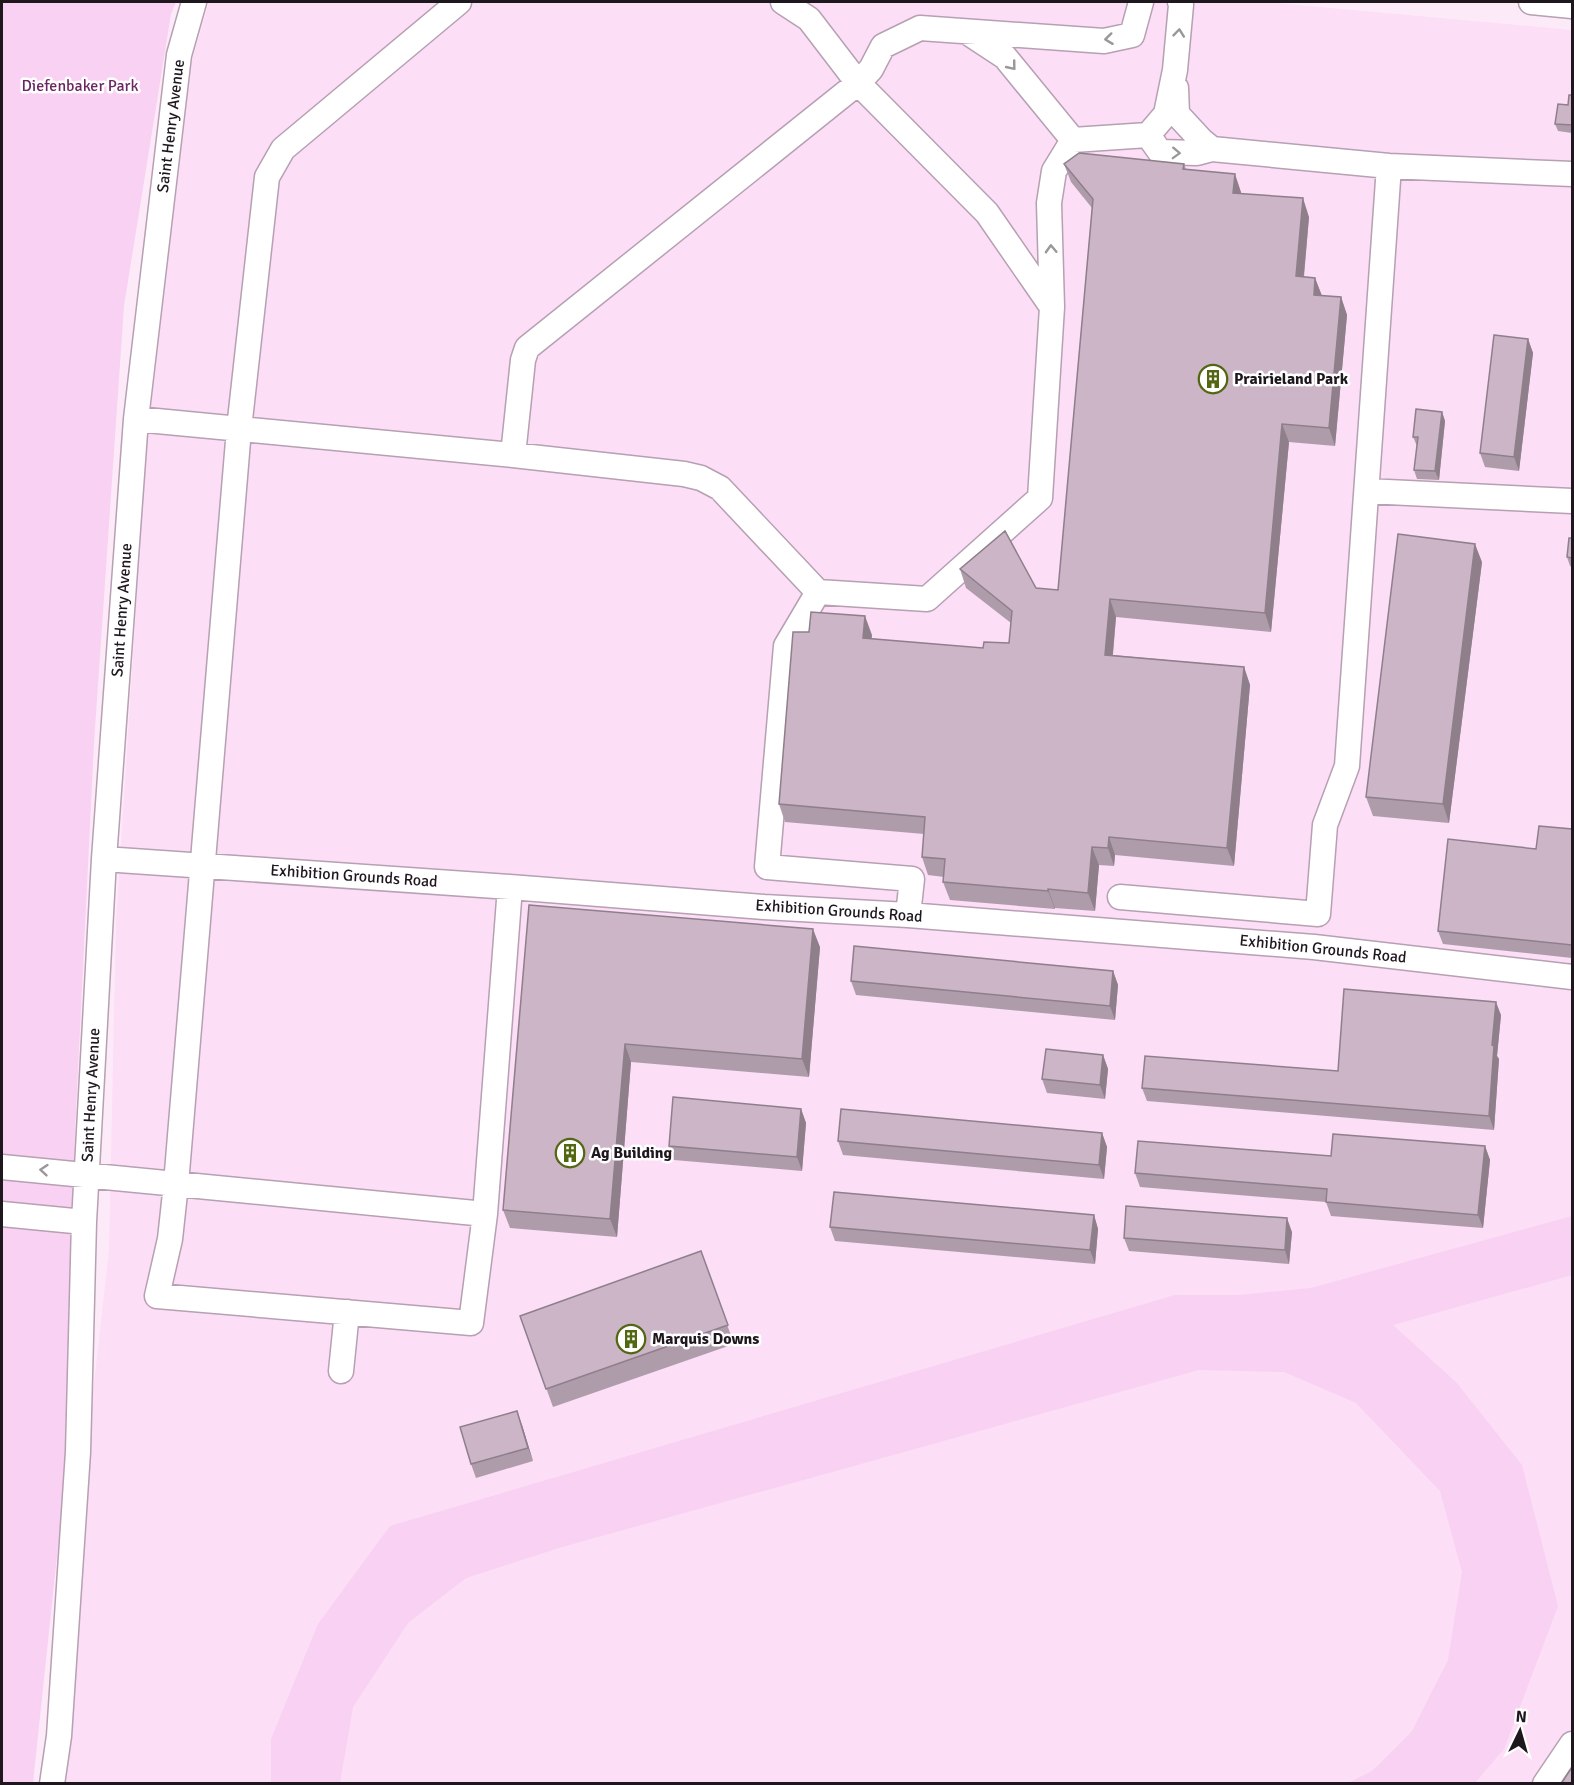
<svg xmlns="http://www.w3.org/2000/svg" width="1574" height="1785" font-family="Signika,sans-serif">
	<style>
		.built { fill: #fcdef6 }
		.green { fill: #f9d1f2 }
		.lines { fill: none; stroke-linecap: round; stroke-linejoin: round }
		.minor-casing { stroke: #b6a0b2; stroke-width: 27 }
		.minor { stroke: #fff; stroke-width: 24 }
		.wall { fill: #af9cab }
		.shaded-wall { fill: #8e7f8b }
		.building { fill: #cbb5c7; stroke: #8e7f8b; stroke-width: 1.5 }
		.oneway { stroke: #9a979a }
		.labels { text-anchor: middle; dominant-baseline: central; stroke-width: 5; stroke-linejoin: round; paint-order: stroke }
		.park-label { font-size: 16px; fill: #6a2562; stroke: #fefefe }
		.street-label { font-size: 16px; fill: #1f171e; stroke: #fefefe }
		.poi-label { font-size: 16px; font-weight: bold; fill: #1f171e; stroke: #fefefe; text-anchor: start }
	</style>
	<rect width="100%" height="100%" fill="#fdeaf9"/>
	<path class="built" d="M 209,2 L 1265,2 L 1572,30 L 1572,1783 L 49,1784 L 109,1250 L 116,923 L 146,450 L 191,64 Z"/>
	<path class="green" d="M 2,2 L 176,2 L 171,14 L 124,306 L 94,743 L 75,1131 L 67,1462 L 33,1783 L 2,1784 Z
		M 1572,1216 L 1572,1275 L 1393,1325 L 1456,1382 L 1522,1465 L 1558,1606 L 1504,1749 L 1475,1783 L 1348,1783 L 1372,1771 L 1412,1731 L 1448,1660 L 1462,1572 L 1440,1491 L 1356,1403 L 1284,1372 L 1199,1370 L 562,1547 L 466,1578 L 408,1623 L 353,1707 L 340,1783 L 271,1783 L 271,1739 L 318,1624 L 390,1526 L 1175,1295 L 1239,1295 L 1311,1288 Z"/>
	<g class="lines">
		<g class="minor-casing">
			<path id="minor" d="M 459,2 L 283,149 L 267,177 L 239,429 L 176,1184 L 170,1239 L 157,1296 L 471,1323 L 485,1214 L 510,887
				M 783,2 L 809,19 L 858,83 L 871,69 L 883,46 L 920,28 L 1104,41 L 1132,35 L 1141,2
				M 1531,2 L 1572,6
				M 967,32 L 1005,57 L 1073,140
				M 1176,88 L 1177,114 L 1201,140 L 1212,149
				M 1148,135 L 1160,152 L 1197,153 L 1212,149 L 1389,166 L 1572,174
				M 1073,140 L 1148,135 L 1166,114 L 1175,70 L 1181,5 L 1180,2
				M 136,419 L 513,455 L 684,474 L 701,478 L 720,488 L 818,592 L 927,599 L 1040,498 L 1052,307 L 1049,203 L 1054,171 L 1073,140
				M 513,455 L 523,360 L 527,348 L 858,83 L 987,213 L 1052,307
				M 1367,491 L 1572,501
				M 818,592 L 786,646 L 767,867 L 912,879 L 908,915
				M 104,859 L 510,887 L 764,907 L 908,915 L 1314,947 L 1572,977
				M 1120,897 L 1318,914 L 1325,825 L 1347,766 L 1389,166
				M 2,1167 L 485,1214
				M 2,1214 L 84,1222
				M 341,1371 L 347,1312
				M 52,1784 L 59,1736 L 78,1452 L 84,1222 L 104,859 L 136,419 L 179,55 L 194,2
				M 1545,1784 L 1572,1744"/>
		</g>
		<use href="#minor" class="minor"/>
	</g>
	<path class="wall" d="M 1572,95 L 1572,133 L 1558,131 L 1555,124 L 1568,105 Z
		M 1064,164 L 1184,164 L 1186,169 L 1241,192 L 1241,193 L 1309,217 L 1304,277 L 1315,278 L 1322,296 L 1341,297 L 1347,315 L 1335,446 L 1289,442 L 1271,632 L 1116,617 L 1113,655 L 1244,667 L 1250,685 L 1234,866 L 1115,855 L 1114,866 L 1099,865 L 1095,911 L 1055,908 L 1055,909 L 950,900 L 943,882 L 944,877 L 928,875 L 922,857 L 924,834 L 785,822 L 779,804 L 872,635 L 871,639 L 983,648 L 1009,643 L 1011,623 L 966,588 L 960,569 L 1036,588 L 1058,590 L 1092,208 L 1071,182 Z
		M 1528,339 L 1533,353 L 1519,471 L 1485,467 L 1480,453 Z
		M 1442,412 L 1445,421 L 1439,480 L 1417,479 L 1414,470 L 1417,446 L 1413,437 Z
		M 1572,538 L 1572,567 L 1570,566 L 1567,557 Z
		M 1482,562 L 1449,823 L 1373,816 L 1366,797 Z
		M 1572,829 L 1572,958 L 1443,944 L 1438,931 L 1536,849 Z
		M 529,905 L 820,947 L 809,1077 L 631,1062 L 617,1237 L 510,1228 L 503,1210 Z
		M 1113,971 L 1118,985 L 1115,1020 L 856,995 L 851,981 Z
		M 1501,1015 L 1497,1056 L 1499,1059 L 1494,1130 L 1147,1101 L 1142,1088 L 1338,1071 Z
		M 1103,1055 L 1108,1069 L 1105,1099 L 1047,1093 L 1042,1079 Z
		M 801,1109 L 806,1123 L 802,1171 L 674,1160 L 669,1146 Z
		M 1102,1133 L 1107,1147 L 1104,1179 L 843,1155 L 838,1141 Z
		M 1485,1146 L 1490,1160 L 1483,1228 L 1331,1216 L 1326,1202 L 1140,1187 L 1135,1173 L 1331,1156 Z
		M 1094,1215 L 1098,1229 L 1095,1264 L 835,1241 L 830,1227 Z
		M 1292,1232 L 1289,1264 L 1129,1251 L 1124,1238 Z
		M 701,1251 L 734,1344 L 553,1407 L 520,1316 Z
		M 522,1425 L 533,1461 L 476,1478 L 471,1464 Z"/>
	<path class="shaded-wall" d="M 1235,174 L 1241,192 L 1240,211 L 1233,193 Z
		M 1303,198 L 1309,217 L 1302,295 L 1296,276 Z
		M 1315,278 L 1322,296 L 1314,295 Z
		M 1341,297 L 1347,315 L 1335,446 L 1329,428 Z
		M 1528,339 L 1533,353 L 1519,471 L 1514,457 Z
		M 1442,412 L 1445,421 L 1439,480 L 1435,471 Z
		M 1282,424 L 1289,442 L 1271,632 L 1265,613 Z
		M 1475,544 L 1482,562 L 1449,823 L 1443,804 Z
		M 1110,599 L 1116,617 L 1111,673 L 1105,655 Z
		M 865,616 L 872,635 L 870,656 L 863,638 Z
		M 1244,667 L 1250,685 L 1234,866 L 1227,848 Z
		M 1109,837 L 1115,855 L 1114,866 L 1108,848 Z
		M 1092,847 L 1099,865 L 1095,911 L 1088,893 Z
		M 1048,889 L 1055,908 L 1055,909 L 1048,891 Z
		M 813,929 L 820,947 L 809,1077 L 802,1059 Z
		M 1113,971 L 1118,985 L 1115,1020 L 1110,1006 Z
		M 1496,1002 L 1501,1015 L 1497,1056 L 1499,1059 L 1494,1130 L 1489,1116 L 1492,1045 Z
		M 625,1044 L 631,1062 L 617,1237 L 610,1219 Z
		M 1103,1055 L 1108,1069 L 1105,1099 L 1100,1085 Z
		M 801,1109 L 806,1123 L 802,1171 L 797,1157 Z
		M 1102,1133 L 1107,1147 L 1104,1179 L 1099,1165 Z
		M 1485,1146 L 1490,1160 L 1483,1228 L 1478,1215 Z
		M 1094,1215 L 1098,1229 L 1095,1264 L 1090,1250 Z
		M 1287,1218 L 1292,1232 L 1289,1264 L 1285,1250 Z
		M 517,1411 L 522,1425 L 533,1461 L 528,1448 Z"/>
	<path class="building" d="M 1569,95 L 1572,95 L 1572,125 L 1555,124 L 1558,104 L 1568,105 Z
		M 1079,153 L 1184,164 L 1183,169 L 1235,174 L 1233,193 L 1303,198 L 1296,276 L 1315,278 L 1314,295 L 1341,297 L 1329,428 L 1282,424 L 1265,613 L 1110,599 L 1105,655 L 1244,667 L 1227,848 L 1109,837 L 1108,848 L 1092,847 L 1088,893 L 1048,889 L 1048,891 L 943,882 L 945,859 L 922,857 L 925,817 L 779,804 L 793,632 L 809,632 L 811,612 L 865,616 L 863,638 L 983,648 L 984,642 L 1009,643 L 1012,611 L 960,569 L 1005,531 L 1036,588 L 1058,590 L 1093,199 L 1064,164 Z
		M 1494,335 L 1528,339 L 1514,457 L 1480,453 Z
		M 1416,409 L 1442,412 L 1435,471 L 1414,470 L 1418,437 L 1413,437 Z
		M 1398,534 L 1475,544 L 1443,804 L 1366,797 Z
		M 1569,538 L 1572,538 L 1572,558 L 1567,557 Z
		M 1539,826 L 1572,829 L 1572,945 L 1438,931 L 1448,839 L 1536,849 Z
		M 529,905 L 813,929 L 802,1059 L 625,1044 L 610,1219 L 503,1210 Z
		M 854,946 L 1113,971 L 1110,1006 L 851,981 Z
		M 1344,989 L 1496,1002 L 1492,1045 L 1494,1046 L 1489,1116 L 1142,1088 L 1145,1056 L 1338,1071 Z
		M 1046,1049 L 1103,1055 L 1100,1085 L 1042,1079 Z
		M 673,1097 L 801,1109 L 797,1157 L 669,1146 Z
		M 841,1109 L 1102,1133 L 1099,1165 L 838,1141 Z
		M 1333,1134 L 1485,1146 L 1478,1215 L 1326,1202 L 1327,1189 L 1135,1173 L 1138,1141 L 1331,1156 Z
		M 834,1192 L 1094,1215 L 1090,1250 L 830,1227 Z
		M 1126,1206 L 1287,1218 L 1285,1250 L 1124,1238 Z
		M 701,1251 L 728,1325 L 546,1389 L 520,1316 Z
		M 517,1411 L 528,1448 L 471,1464 L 460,1427 Z
		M 1572,1767 L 1572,1784 L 1561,1784 Z"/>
	<defs><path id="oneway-chevron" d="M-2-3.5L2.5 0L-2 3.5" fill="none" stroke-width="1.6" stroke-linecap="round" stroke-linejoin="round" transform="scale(1.5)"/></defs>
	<g class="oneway">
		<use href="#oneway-chevron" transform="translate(1179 33) rotate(-84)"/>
		<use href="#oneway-chevron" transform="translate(1109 39) rotate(173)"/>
		<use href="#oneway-chevron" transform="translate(1012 66) rotate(51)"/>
		<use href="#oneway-chevron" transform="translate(1176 153) rotate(2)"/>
		<use href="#oneway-chevron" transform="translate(1051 249) rotate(-92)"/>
		<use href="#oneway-chevron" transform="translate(44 1170) rotate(-175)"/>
	</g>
	<defs>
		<g id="building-ring" transform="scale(1.5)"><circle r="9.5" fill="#fefefe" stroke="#536612" stroke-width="1.5"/><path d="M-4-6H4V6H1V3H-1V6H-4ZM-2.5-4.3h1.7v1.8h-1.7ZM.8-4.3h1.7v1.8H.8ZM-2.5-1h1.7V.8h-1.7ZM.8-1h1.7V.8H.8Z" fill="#536612"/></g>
	</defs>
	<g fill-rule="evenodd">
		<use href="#building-ring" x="1213" y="379"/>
		<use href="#building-ring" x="570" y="1153"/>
		<use href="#building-ring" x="631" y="1339"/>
	</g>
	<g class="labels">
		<g class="park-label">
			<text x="80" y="86">Diefenbaker Park</text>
		</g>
		<g class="street-label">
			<text transform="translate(171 126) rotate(-83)">Saint Henry Avenue</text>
			<text transform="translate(122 610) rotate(-86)">Saint Henry Avenue</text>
			<text transform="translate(354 876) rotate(4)">Exhibition Grounds Road</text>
			<text transform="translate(839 911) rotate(4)">Exhibition Grounds Road</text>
			<text transform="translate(1323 949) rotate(6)">Exhibition Grounds Road</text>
			<text transform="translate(91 1095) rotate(-87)">Saint Henry Avenue</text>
		</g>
		<g class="poi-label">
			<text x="1234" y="379">Prairieland Park</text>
			<text x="591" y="1153">Ag Building</text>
			<text x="652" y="1339">Marquis Downs</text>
		</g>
	</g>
	<rect width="1574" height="1785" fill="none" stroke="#1f171e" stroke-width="6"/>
	<g transform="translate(1520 1731) rotate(5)" stroke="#fefefe" stroke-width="4.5" paint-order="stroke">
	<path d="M0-4.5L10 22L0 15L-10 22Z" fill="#1f171e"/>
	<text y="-9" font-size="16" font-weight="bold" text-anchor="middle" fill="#1f171e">N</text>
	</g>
</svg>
